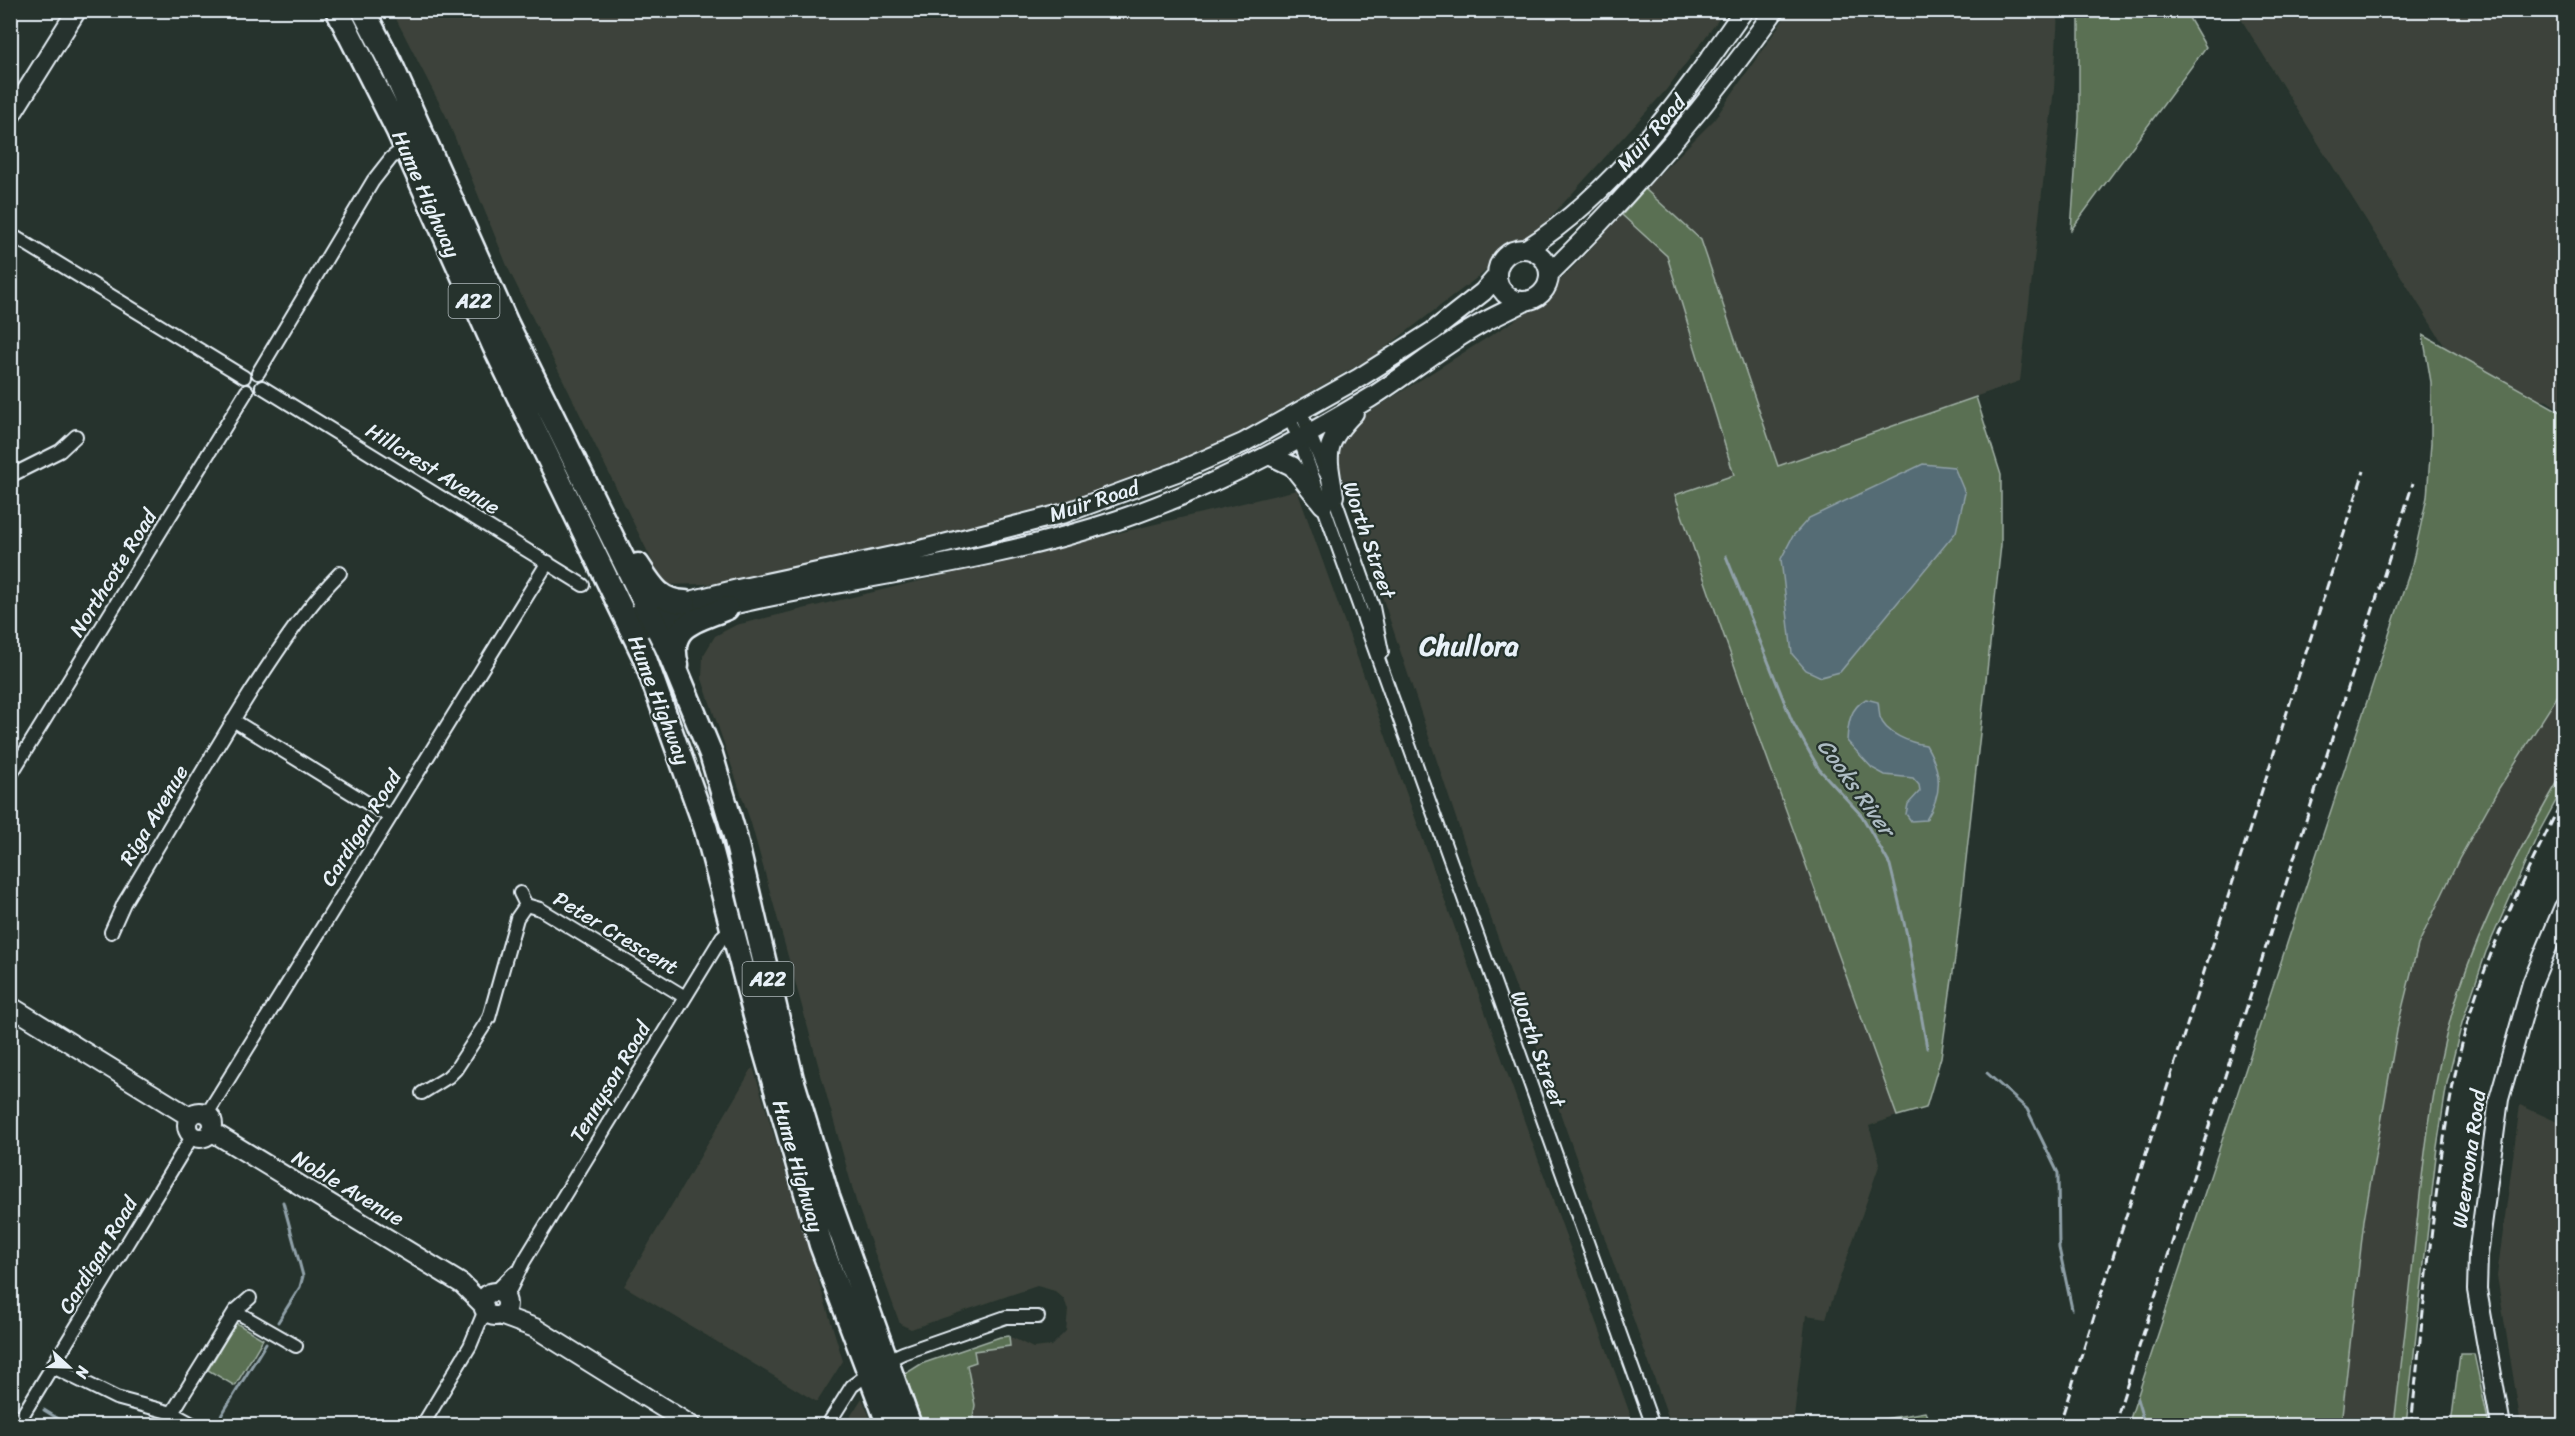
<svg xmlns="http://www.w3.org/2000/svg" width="2575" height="1436" font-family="Sriracha,sans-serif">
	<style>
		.built { fill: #3c433a }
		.green { fill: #5a7053; stroke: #a1b0a6; stroke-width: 1.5 }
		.water { fill: #556c74; stroke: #90a1a9; stroke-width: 1.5 }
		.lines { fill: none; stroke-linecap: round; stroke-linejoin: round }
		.stream { stroke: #90a1a9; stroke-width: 3 }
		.street-casing { stroke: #e8f1f8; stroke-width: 16 }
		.secondary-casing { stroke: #e8f1f8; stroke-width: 22 }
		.highway-casing { stroke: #e8f1f8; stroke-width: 27 }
		.street { stroke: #26332d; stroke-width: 12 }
		.secondary { stroke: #26332d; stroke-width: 18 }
		.highway { stroke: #26332d; stroke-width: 22 }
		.rail { stroke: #e8f1f8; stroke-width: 3; stroke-dasharray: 9 4.5; stroke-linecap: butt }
		.labels { text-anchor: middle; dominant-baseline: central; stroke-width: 4.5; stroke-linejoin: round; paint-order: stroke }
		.shield { fill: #26332d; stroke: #aeb8bb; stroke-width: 1.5 }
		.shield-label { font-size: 20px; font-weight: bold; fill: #e8f1f8 }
		.street-label { font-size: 21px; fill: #e8f1f8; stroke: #26332d }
		.water-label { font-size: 22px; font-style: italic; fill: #adbcc3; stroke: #26332d }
		.district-label { font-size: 27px; font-weight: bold; fill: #e8f1f8; stroke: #26332d }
	</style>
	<rect width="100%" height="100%" fill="#26332d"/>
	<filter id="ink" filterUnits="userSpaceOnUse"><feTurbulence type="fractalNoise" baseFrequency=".0167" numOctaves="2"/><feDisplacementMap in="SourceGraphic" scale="12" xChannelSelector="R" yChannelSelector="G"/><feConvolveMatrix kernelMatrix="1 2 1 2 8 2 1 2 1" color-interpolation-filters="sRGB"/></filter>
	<g filter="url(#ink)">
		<path class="built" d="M 392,11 L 1725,11 L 1666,90 L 1538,231 L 1376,355 L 1217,445 L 1049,508 L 933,538 L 738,583 L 664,585 L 508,268 L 446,116 Z
			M 1789,11 L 2058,11 L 2054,89 L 2020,381 L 1778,466 L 1701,240 L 1645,189 L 1714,120 Z
			M 2236,11 L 2564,11 L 2564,412 L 2547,401 L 2470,387 Z
			M 1622,215 L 1667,256 L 1735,476 L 1676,495 L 1753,719 L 1897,1116 L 1869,1126 L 1880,1163 L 1826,1318 L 1806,1315 L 1793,1425 L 1671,1425 L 1464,842 L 1337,461 L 1343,440 L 1355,421 L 1517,319 L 1567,274 Z
			M 1297,490 L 1634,1425 L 940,1425 L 918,1372 L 921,1364 L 1003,1336 L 1013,1338 L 1033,1348 L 1051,1346 L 1066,1331 L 1068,1310 L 1064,1299 L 1055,1291 L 1037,1286 L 911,1329 L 900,1324 L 856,1201 L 751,823 L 702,679 L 703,656 L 715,636 L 736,625 Z
			M 2564,686 L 2564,771 L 2513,867 L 2479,941 L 2453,1011 L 2443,1050 L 2426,1144 L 2394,1425 L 2341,1426 L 2364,1220 L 2398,1025 L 2418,945 L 2459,859 L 2499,788 Z
			M 753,1067 L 843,1361 L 817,1402 L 624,1286 Z
			M 2520,1105 L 2564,1125 L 2564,1425 L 2521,1425 L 2497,1276 Z
			M 862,1398 L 873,1425 L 845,1425 Z"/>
		<path class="green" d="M 2079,11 L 2185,11 L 2206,47 L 2071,230 L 2079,117 Z
			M 1645,189 L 1701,240 L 1778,466 L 1976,397 L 2001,475 L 2001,545 L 1955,958 L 1941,1057 L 1926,1108 L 1897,1116 L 1753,719 L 1675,495 L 1734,475 L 1667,256 L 1622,215 Z
			M 2423,335 L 2564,414 L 2564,686 L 2499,788 L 2459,859 L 2418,945 L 2398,1025 L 2364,1220 L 2341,1425 L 2128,1425 L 2412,565 L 2427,497 L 2431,443 L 2431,382 Z
			M 2564,771 L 2564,786 L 2539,832 L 2486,952 L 2462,1023 L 2447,1083 L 2437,1147 L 2406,1425 L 2394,1425 C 2401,1364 2409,1303 2415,1241 C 2423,1164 2431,1088 2452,1013 C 2475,933 2522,843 2564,771 Z
			M 236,1323 L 263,1339 L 235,1386 L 208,1370 Z
			M 1009,1336 L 1010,1346 L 974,1351 L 976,1362 L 967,1365 L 975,1405 L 972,1425 L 923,1425 L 905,1374 L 921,1364 L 1000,1337 Z
			M 2460,1354 L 2474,1354 L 2489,1425 L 2451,1425 Z
			M 1925,1412 L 1931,1425 L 1861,1425 L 1861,1423 Z"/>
		<path class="water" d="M 1923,464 L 1954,467 L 1965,493 L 1956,532 L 1840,672 L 1821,677 L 1806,670 L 1792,654 L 1781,559 L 1793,536 L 1809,518 Z
			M 1866,699 L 1878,702 C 1879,707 1879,712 1880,717 C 1885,734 1911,743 1926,745 C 1942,772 1943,793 1926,820 L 1911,821 L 1906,814 L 1908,804 L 1920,791 L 1919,785 L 1913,778 L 1885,775 L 1872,768 L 1847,741 C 1848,723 1850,708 1866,699 Z"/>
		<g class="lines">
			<path class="stream" d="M 1726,556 L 1792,721 L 1819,769 L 1862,816 L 1890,865 L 1907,935 L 1927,1048
				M 1987,1073 L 2027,1109 L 2058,1173 L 2059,1248 L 2072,1309
				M 278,1322 L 300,1287 L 303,1276 L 283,1202
				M 10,1389 L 16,1393
				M 2137,1399 L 2145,1426
				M 44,1410 L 70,1426
				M 216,1424 L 266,1343"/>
			<g class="street-casing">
				<path id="street" d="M 10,234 L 244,377
					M 258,373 L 373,181 L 391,158 L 405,147
					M 262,387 L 583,585
					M 1301,412 L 1325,472
					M 1289,418 L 1299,438 L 1653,1426
					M 10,476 L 60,451 L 76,436
					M 1332,491 L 1373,607 L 1382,652
					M 233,720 L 390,817
					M 10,776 L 247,391
					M 520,893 L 526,905 L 540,909 L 685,997
					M 111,932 L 124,903 C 167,832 208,760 252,690 C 279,649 305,608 340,573
					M 422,1093 L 448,1077 L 456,1069 L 489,1018 L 517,918 L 526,905
					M 207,1114 L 548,562
					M 495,1292 L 514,1273
					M 506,1298 L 524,1261 L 722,937 L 733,927
					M 235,1311 L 296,1346
					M 53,1367 L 116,1398 L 172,1413 L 196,1426
					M 172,1413 L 235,1311 L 250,1298
					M 16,1426 L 193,1135
					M 422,1426 L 470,1346 L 485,1310
					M 827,1426 L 852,1386 L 886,1361 L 903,1353 L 1006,1317 L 1038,1317"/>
			</g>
			<g class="secondary-casing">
				<path id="secondary" d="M 10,117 L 77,10
					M1497 275a26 26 0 1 1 52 0a26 26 0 1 1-52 0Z
					M 1526,249 C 1616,192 1684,96 1744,10
					M 1549,274 C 1633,192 1707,106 1775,10
					M 1269,455 L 1292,466 L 1323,505
					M 1334,496 C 1327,454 1322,445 1354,413
					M 637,614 L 738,589 L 920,550 L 1065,513 L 1177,472 L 1243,443 L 1359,378 L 1433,331 L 1483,292 L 1497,276
					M 633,631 C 792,581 960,573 1118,520 C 1206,490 1291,446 1370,398 C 1407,375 1441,346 1479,325 C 1494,316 1511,309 1526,301
					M 10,1006 L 190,1117
					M187 1125a13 13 0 1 1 26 0a13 13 0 1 1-26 0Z
					M 211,1131 L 462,1284 L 484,1306
					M483 1304a12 12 0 1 1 24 0a12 12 0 1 1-24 0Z
					M 500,1315 L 535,1328 L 692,1426
					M 2501,1426 L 2477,1290 L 2478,1255 L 2499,1099 L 2532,983 L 2564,907"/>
			</g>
			<g class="highway-casing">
				<path id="highway" d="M 337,10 L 398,131 L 494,346 L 644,656 L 706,829 L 759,1031 L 821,1245 L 889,1426
					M 363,10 L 390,62 L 507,324 L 668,650 L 711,754 L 735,836 L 792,1079 L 828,1197 L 910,1426
					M 638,565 C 651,585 659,601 685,602
					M 677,665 C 666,624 697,621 727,608"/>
			</g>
			<use href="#street" class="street"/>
			<use href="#secondary" class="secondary"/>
			<use href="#highway" class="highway"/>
			<path class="rail" d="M 2059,1426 L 2364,471
				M 2114,1426 L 2413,483
				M 2411,1426 C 2419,1352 2426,1278 2435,1204 C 2445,1128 2455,1051 2482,978 C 2504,916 2535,856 2564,797"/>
		</g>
	</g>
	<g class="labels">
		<g class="shield">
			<rect x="448.5" y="284" width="51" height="34" rx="4.5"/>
			<rect x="742.5" y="962" width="51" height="34" rx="4.5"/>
		</g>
		<g class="shield-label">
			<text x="474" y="301">A22</text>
			<text x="768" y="979">A22</text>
		</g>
		<g class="street-label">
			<text transform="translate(1651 133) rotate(-49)">Muir Road</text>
			<text transform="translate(426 194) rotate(66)">Hume Highway</text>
			<text transform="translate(433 469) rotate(32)">Hillcrest Avenue</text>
			<text transform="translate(1094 501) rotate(-18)">Muir Road</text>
			<text transform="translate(1369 540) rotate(71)">Worth Street</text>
			<text transform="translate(113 573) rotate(-58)">Northcote Road</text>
			<text transform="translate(659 700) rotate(69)">Hume Highway</text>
			<text transform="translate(154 815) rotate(-59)">Riga Avenue</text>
			<text transform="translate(361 828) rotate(-58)">Cardigan Road</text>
			<text transform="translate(616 933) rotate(31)">Peter Crescent</text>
			<text transform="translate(1538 1049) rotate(70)">Worth Street</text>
			<text transform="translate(610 1082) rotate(-59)">Tennyson Road</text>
			<text transform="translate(2469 1159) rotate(-82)">Weeroona Road</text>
			<text transform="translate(798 1166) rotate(74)">Hume Highway</text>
			<text transform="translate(348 1188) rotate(31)">Noble Avenue</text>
			<text transform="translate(98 1255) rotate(-59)">Cardigan Road</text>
		</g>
		<g class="water-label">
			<text transform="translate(1856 787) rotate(54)">Cooks River</text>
		</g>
		<g class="district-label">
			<text x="1469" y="646">Chullora</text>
		</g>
	</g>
	<rect width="2575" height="1436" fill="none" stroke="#26332d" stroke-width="36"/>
	<rect x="18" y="18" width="2539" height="1400" fill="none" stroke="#e8f1f8" stroke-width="2" filter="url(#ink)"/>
	<g transform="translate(69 1367) rotate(112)" stroke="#26332d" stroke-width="4.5" paint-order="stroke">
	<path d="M0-4.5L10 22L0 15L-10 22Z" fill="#e8f1f8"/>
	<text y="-9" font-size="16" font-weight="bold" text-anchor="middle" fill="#e8f1f8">N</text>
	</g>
</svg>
